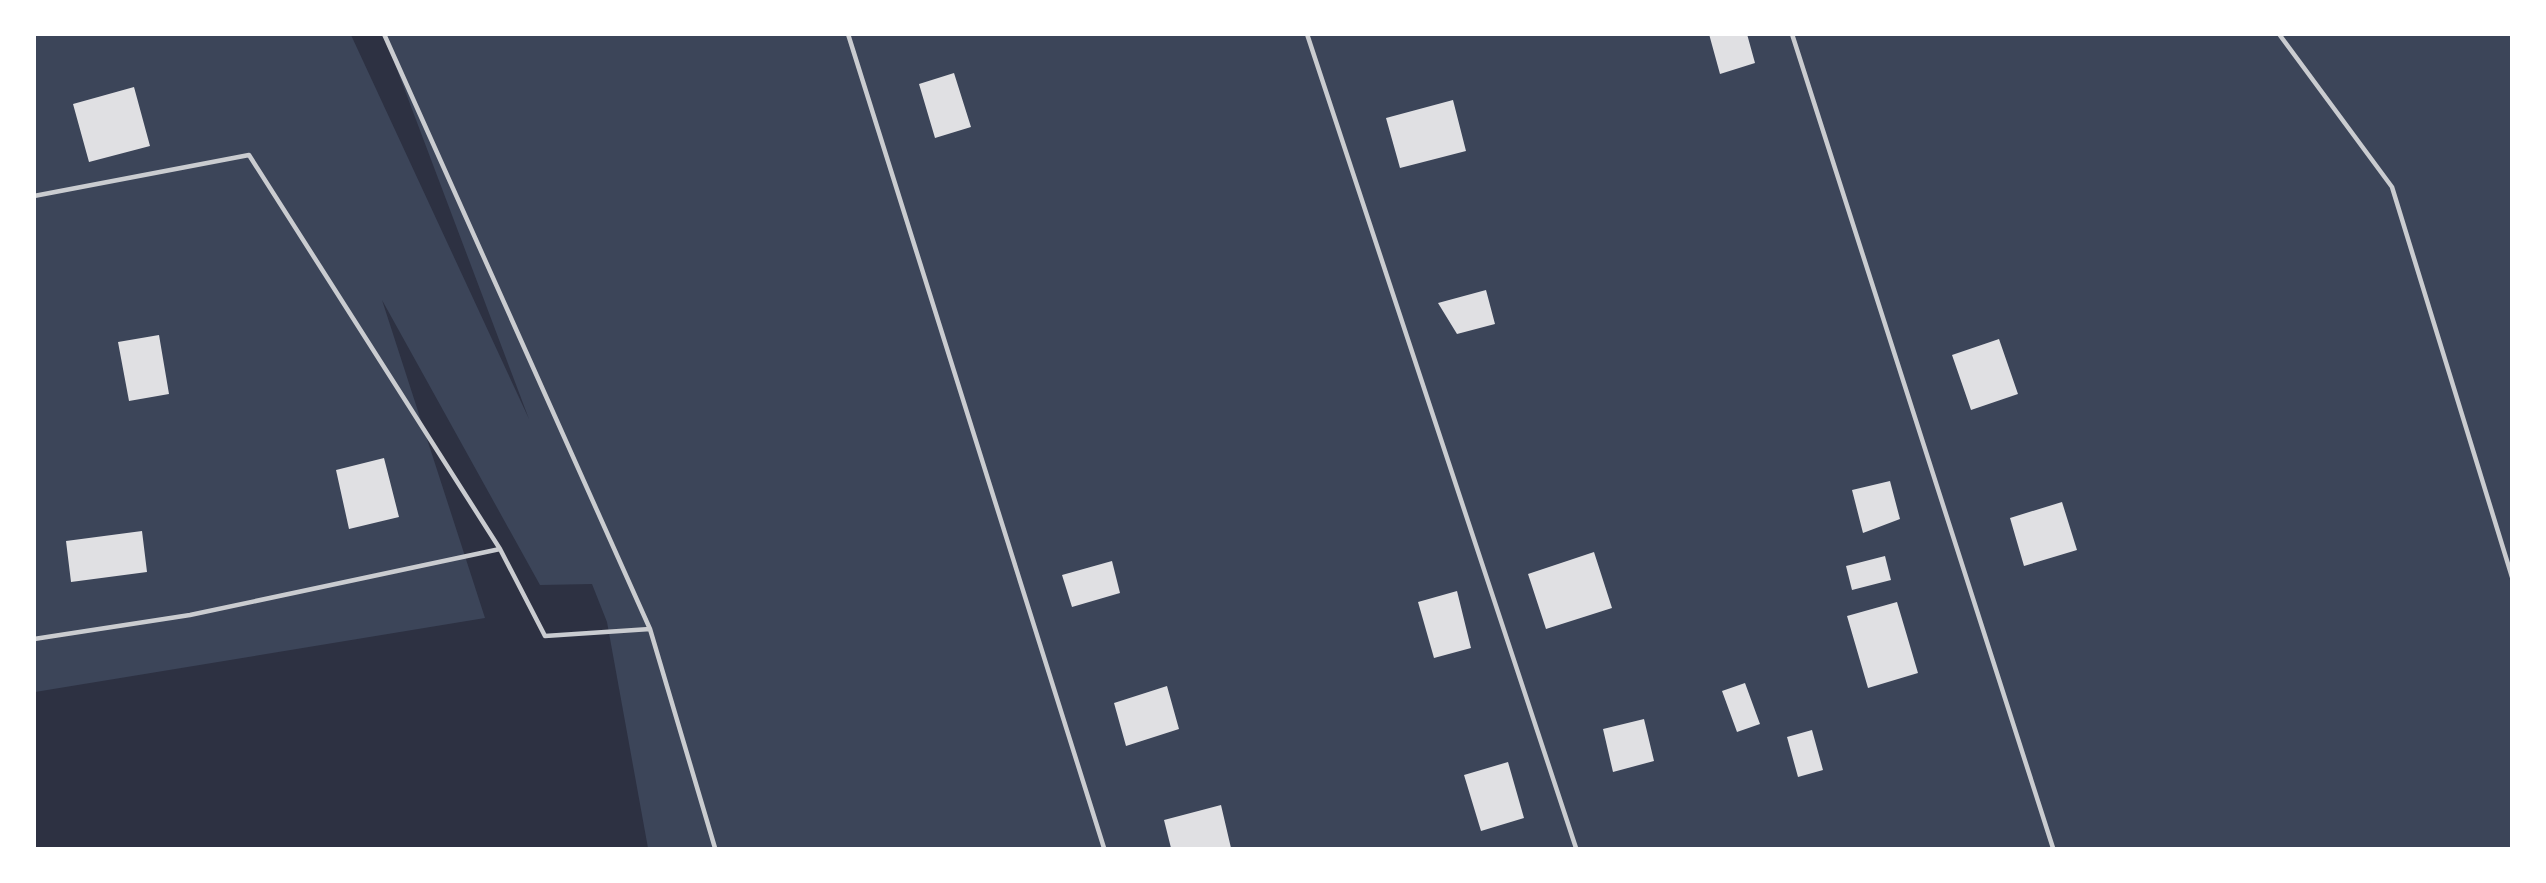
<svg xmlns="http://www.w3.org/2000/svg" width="2546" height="883" font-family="'IBM Plex Sans',sans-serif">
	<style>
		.green { fill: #3c4559 }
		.building { fill: #e0e0e3 }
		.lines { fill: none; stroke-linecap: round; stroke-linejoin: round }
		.service { stroke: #caccd0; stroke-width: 4.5 }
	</style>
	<rect width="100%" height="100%" fill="#2d3142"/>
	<path class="green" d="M 35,35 L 351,35 L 529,419 L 384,35 L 2511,35 L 2511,848 L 648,848 L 607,622 L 592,584 L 540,585 L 382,300 L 485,618 L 35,692 Z"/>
	<path class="building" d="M 1709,34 L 1747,34 L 1755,63 L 1720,74 Z
		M 954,73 L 971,127 L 935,138 L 919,84 Z
		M 134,87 L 150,146 L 89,162 L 73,104 Z
		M 1453,100 L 1466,151 L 1400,168 L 1386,118 Z
		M 1486,290 L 1495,324 L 1457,334 L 1438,303 Z
		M 159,335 L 169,394 L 129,401 L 118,342 Z
		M 1999,339 L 2018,394 L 1971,410 L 1952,355 Z
		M 384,458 L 399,517 L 349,529 L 336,470 Z
		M 1890,481 L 1900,519 L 1863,533 L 1852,490 Z
		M 2062,502 L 2077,550 L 2024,566 L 2010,518 Z
		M 142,531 L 147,572 L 71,582 L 66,541 Z
		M 1594,552 L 1612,608 L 1546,629 L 1528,574 Z
		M 1885,556 L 1891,580 L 1852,590 L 1846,566 Z
		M 1112,561 L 1120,593 L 1072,607 L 1062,575 Z
		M 1457,591 L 1471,648 L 1434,658 L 1418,602 Z
		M 1897,602 L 1918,673 L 1868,688 L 1847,616 Z
		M 1745,683 L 1760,724 L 1737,732 L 1722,691 Z
		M 1167,686 L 1179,729 L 1126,746 L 1114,703 Z
		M 1644,719 L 1654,761 L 1613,772 L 1603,729 Z
		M 1812,730 L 1823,770 L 1798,777 L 1787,737 Z
		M 1508,762 L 1524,818 L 1481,831 L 1464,775 Z
		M 1221,805 L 1231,848 L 1171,848 L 1164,820 Z"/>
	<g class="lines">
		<path class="service" d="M 384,34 L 650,629 L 715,848
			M 848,34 L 1104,848
			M 1307,34 L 1576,848
			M 1792,34 L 2053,848
			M 2279,34 L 2392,187 L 2512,577
			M 34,196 L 249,155 L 500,549 L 190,615 L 34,639
			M 500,549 L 545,636 L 650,629"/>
	</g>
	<rect width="2546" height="883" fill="none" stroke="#ffffff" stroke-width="72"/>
</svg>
